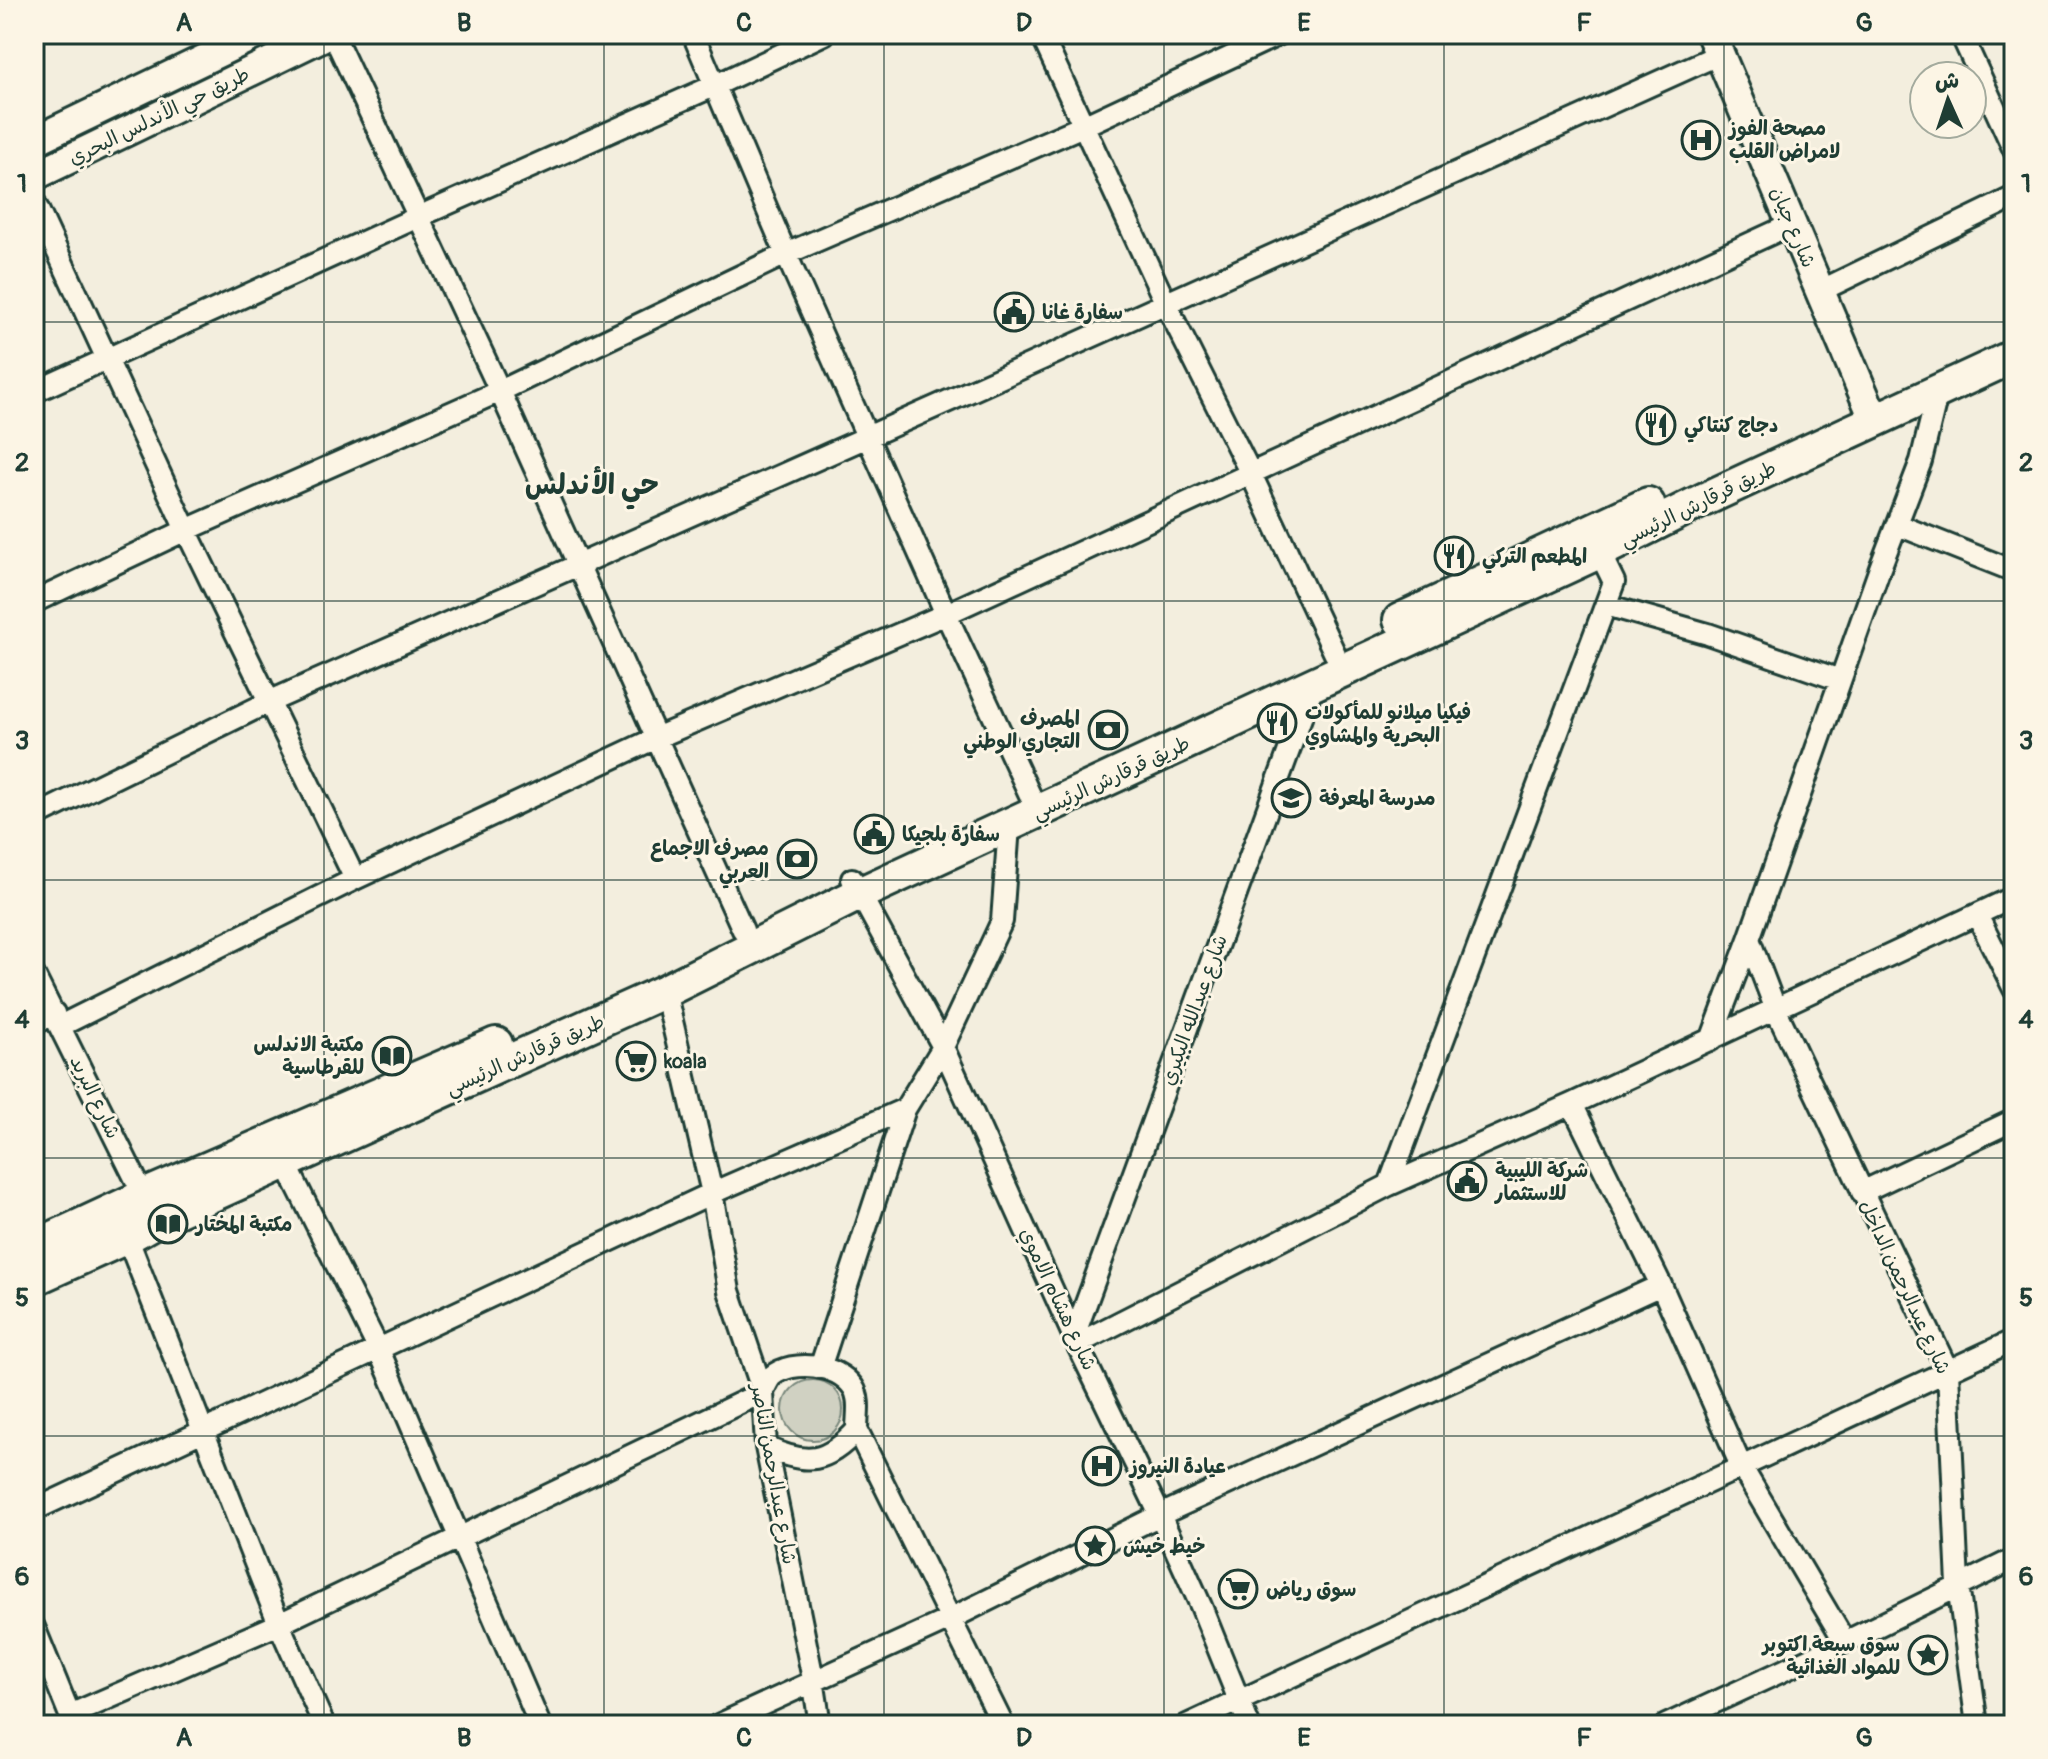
<svg xmlns="http://www.w3.org/2000/svg" width="2048" height="1759" font-family="Pangolin,'Playpen Sans Arabic',sans-serif">
	<style>
		.green { fill: #d0d1c2; stroke: #78877b; stroke-width: 2 }
		.lines { fill: none; stroke-linecap: round; stroke-linejoin: round }
		.street-casing { stroke: #1f3d34; stroke-width: 26 }
		.secondary-casing { stroke: #1f3d34; stroke-width: 34 }
		.primary-casing { stroke: #1f3d34; stroke-width: 38 }
		.street { stroke: #fcf5e5; stroke-width: 20 }
		.secondary { stroke: #fcf5e5; stroke-width: 28 }
		.primary { stroke: #fcf5e5; stroke-width: 32 }
		.grid { fill: none; stroke: #1f3d34; stroke-width: 2; stroke-opacity: 0.55 }
		.labels { text-anchor: middle; dominant-baseline: central; stroke-width: 6; stroke-linejoin: round; paint-order: stroke }
		.street-label { font-size: 20px; fill: #1f3d34; stroke: #fcf5e5 }
		.poi-label { font-size: 20px; font-weight: bold; fill: #1f3d34; stroke: #fcf5e5; text-anchor: start }
		.district-label { font-size: 28px; font-weight: bold; fill: #1f3d34; stroke: #fcf5e5 }
		.neatline { fill: none; stroke: #1f3d34; stroke-width: 3 }
		.grid-label { font-size: 26px; text-anchor: middle; font-weight: bold; fill: #1f3d34 }
	</style>
	<rect width="100%" height="100%" fill="#f3eede"/>
	<filter id="ink" filterUnits="userSpaceOnUse"><feTurbulence type="fractalNoise" baseFrequency=".0125" numOctaves="2"/><feDisplacementMap in="SourceGraphic" scale="16" xChannelSelector="R" yChannelSelector="G"/><feConvolveMatrix kernelMatrix="1 2 1 2 8 2 1 2 1" color-interpolation-filters="sRGB"/></filter>
	<g filter="url(#ink)">
		<path class="green" d="M783 1410a30 30 0 1 1 60 0a30 30 0 1 1-60 0Z"/>
		<g class="lines">
			<g class="street-casing">
				<path id="street" d="M 333,34 L 500,391 L 743,930
					M 693,34 L 786,254 L 946,614 L 1030,795
					M 1041,34 L 1166,304 L 1250,472 L 1335,654
					M 1961,34 L 2014,150
					M 34,201 L 186,530 L 355,879
					M 1820,291 L 2014,197
					M 1938,391 L 1921,461 L 1880,568 L 1749,939 L 1776,1010 L 1948,1371 L 1958,1585 L 1977,1725
					M 34,392 L 418,217 L 716,85 L 824,34
					M 1898,525 L 2014,571
					M 34,602 L 186,530 L 500,391 L 786,254 L 1083,126 L 1280,34
					M 1606,605 L 1708,634 L 1840,680
					M 34,817 L 271,701 L 953,399 L 1720,54
					M 852,879 L 943,1047 L 1077,1344 L 1160,1515 L 1201,1606 L 1249,1725
					M 1977,915 L 2014,989
					M 34,975 L 148,1204
					M 665,991 L 712,1193 L 729,1291 L 763,1392 L 766,1447 L 813,1679 L 820,1725
					M 34,1024 L 54,1013
					M 60,1026 L 355,879 L 656,738 L 946,614 L 1792,224
					M 1711,1040 L 1749,939
					M 1572,1104 L 1661,1285 L 1741,1466 L 1845,1642
					M 286,1164 L 378,1348 L 540,1725
					M 1389,1185 L 1614,582 L 1595,543
					M 1862,1192 L 2014,1120
					M 127,1237 L 279,1624 L 324,1725
					M 1074,1336 L 1313,685
					M 1077,1344 L 1389,1185 L 1572,1104 L 2014,897
					M 820,1368 L 905,1109 L 943,1047 L 1002,921 L 1009,826
					M 766,1447 C 807,1466 827,1463 857,1430
					M 34,1510 L 712,1193 L 905,1109
					M 34,1627 L 74,1725
					M 70,1715 L 279,1624 L 763,1392 C 766,1386 768,1380 772,1376 C 793,1359 837,1364 853,1387 C 861,1399 857,1416 857,1430 L 1003,1725
					M 718,1725 L 950,1619 L 1160,1515 L 1661,1285
					M 1187,1725 L 2014,1340
					M 1666,1725 L 1845,1642 L 2014,1559"/>
			</g>
			<g class="secondary-casing">
				<path id="secondary" d="M 1711,34 L 1875,421
					M 34,141 L 257,34
					M 34,176 L 328,34"/>
			</g>
			<g class="primary-casing">
				<path id="primary" d="M 1400,620 L 1648,504
					M 34,1247 L 144,1196 L 496,1044
					M 34,1279 L 127,1237 L 157,1220 L 665,991 L 859,894 L 1599,552 L 1703,500 L 2014,356"/>
			</g>
			<use href="#street" class="street"/>
			<use href="#secondary" class="secondary"/>
			<use href="#primary" class="primary"/>
		</g>
	</g>
	<path class="grid" d="M 324,34 L 324,1725M 604,34 L 604,1725M 884,34 L 884,1725M 1164,34 L 1164,1725M 1444,34 L 1444,1725M 1724,34 L 1724,1725M 34,322 L 2014,322M 34,601 L 2014,601M 34,880 L 2014,880M 34,1158 L 2014,1158M 34,1436 L 2014,1436"/>
	<defs>
		<g id="hospital-ring" transform="scale(2)"><circle r="9.5" fill="#fcf5e5" stroke="#1f3d34" stroke-width="1.5"/><path d="M-5-5h3v3.5h4V-5h3V5h-3V1.5h-4V5h-3Z" fill="#1f3d34"/></g>
		<g id="civic-ring" transform="scale(2)"><circle r="9.5" fill="#fcf5e5" stroke="#1f3d34" stroke-width="1.5"/><path d="M-.6-6.5H3V-4.5H.6V-3L4-1V1h2V6H-6V1h2V-1L-.6-3ZM-1.2 2.5V6h2.4V2.5Z" fill="#1f3d34"/></g>
		<g id="restaurant-ring" transform="scale(2)"><circle r="9.5" fill="#fcf5e5" stroke="#1f3d34" stroke-width="1.5"/><path d="M-5-6h1v4h1v-4h1v4h1v-4h1v5L-1.5 .5V6h-2V.5L-5-1ZM5-6V6H3V1.5H1.5Q1.5-4 5-6Z" fill="#1f3d34"/></g>
		<g id="bank-ring" transform="scale(2)"><circle r="9.5" fill="#fcf5e5" stroke="#1f3d34" stroke-width="1.5"/><path d="M-6-4H6V4H-6ZM0-2.3a2.3 2.3 0 1 0 0 4.6a2.3 2.3 0 1 0 0-4.6Z" fill="#1f3d34"/></g>
		<g id="school-ring" transform="scale(2)"><circle r="9.5" fill="#fcf5e5" stroke="#1f3d34" stroke-width="1.5"/><path d="M0-5L7-2L0 1L-7-2ZM-4 1L0 2.5L4 1V4Q0 6-4 4Z" fill="#1f3d34"/></g>
		<g id="library-ring" transform="scale(2)"><circle r="9.5" fill="#fcf5e5" stroke="#1f3d34" stroke-width="1.5"/><path d="M-6-4Q-3-5.5-.7-3.5V5Q-3 3-6 4ZM6-4Q3-5.5 .7-3.5V5Q3 3 6 4Z" fill="#1f3d34"/></g>
		<g id="supermarket-ring" transform="scale(2)"><circle r="9.5" fill="#fcf5e5" stroke="#1f3d34" stroke-width="1.5"/><path d="M-6-5.5h2.5l.6 2H6L4.5 2H-2.5L-4.4-4H-6ZM-1.5 3.2a1.3 1.3 0 1 0 .1 0ZM3 3.2a1.3 1.3 0 1 0 .1 0Z" fill="#1f3d34"/></g>
		<g id="sight-ring" transform="scale(2)"><circle r="9.5" fill="#fcf5e5" stroke="#1f3d34" stroke-width="1.5"/><path d="M0-6L1.8-2.2L6-1.7L2.9 1.2L3.7 5.4L0 3.3L-3.7 5.4L-2.9 1.2L-6-1.7L-1.8-2.2Z" fill="#1f3d34"/></g>
	</defs>
	<g fill-rule="evenodd">
		<use href="#hospital-ring" x="1701" y="140"/>
		<use href="#civic-ring" x="1014" y="312"/>
		<use href="#restaurant-ring" x="1656" y="425"/>
		<use href="#restaurant-ring" x="1454" y="556"/>
		<use href="#restaurant-ring" x="1277" y="723"/>
		<use href="#bank-ring" x="1108" y="730"/>
		<use href="#school-ring" x="1291" y="798"/>
		<use href="#civic-ring" x="874" y="834"/>
		<use href="#bank-ring" x="797" y="859"/>
		<use href="#library-ring" x="392" y="1056"/>
		<use href="#supermarket-ring" x="636" y="1061"/>
		<use href="#civic-ring" x="1467" y="1181"/>
		<use href="#library-ring" x="168" y="1224"/>
		<use href="#hospital-ring" x="1102" y="1466"/>
		<use href="#sight-ring" x="1095" y="1546"/>
		<use href="#supermarket-ring" x="1238" y="1589"/>
		<use href="#sight-ring" x="1928" y="1655"/>
	</g>
	<g class="labels">
		<g class="street-label">
			<text transform="translate(159 116) rotate(-26)">طريق حي الأندلس البحري</text>
			<text transform="translate(1793 227) rotate(67)">شارع جيان</text>
			<text transform="translate(1698 504) rotate(-26)">طريق قرقارش الرئيسي</text>
			<text transform="translate(1111 778) rotate(-25)">طريق قرقارش الرئيسي</text>
			<text transform="translate(1194 1010) rotate(-70)">شارع عبدالله البكيري</text>
			<text transform="translate(525 1055) rotate(-24)">طريق قرقارش الرئيسي</text>
			<text transform="translate(95 1097) rotate(64)">شارع البريد</text>
			<text transform="translate(1905 1287) rotate(65)">شارع عبدالرحمن الداخل</text>
			<text transform="translate(1058 1299) rotate(65)">شارع هشام الاموي</text>
			<text transform="translate(774 1474) rotate(80)">شارع عبدالرحمن الناصر</text>
		</g>
		<g class="poi-label">
			<text x="1729" y="128">مصحة الفوز<tspan x="1729" dy="23">لامراض القلب</tspan></text>
			<text x="1042" y="312">سفارة غانا</text>
			<text x="1684" y="425">دجاج كنتاكي</text>
			<text x="1482" y="556">المطعم التركي</text>
			<text x="1305" y="712">فيكيا ميلانو للمأكولات<tspan x="1305" dy="23">البحرية والمشاوي</tspan></text>
			<text x="1080" y="718" text-anchor="end">المصرف<tspan x="1080" dy="23">التجاري الوطني</tspan></text>
			<text x="1319" y="798">مدرسة المعرفة</text>
			<text x="902" y="834">سفارة بلجيكا</text>
			<text x="769" y="848" text-anchor="end">مصرف الاجماع<tspan x="769" dy="23">العربي</tspan></text>
			<text x="364" y="1044" text-anchor="end">مكتبة الاندلس<tspan x="364" dy="23">للقرطاسية</tspan></text>
			<text x="664" y="1061">koala</text>
			<text x="1495" y="1170">شركة الليبية<tspan x="1495" dy="23">للاستثمار</tspan></text>
			<text x="196" y="1224">مكتبة المختار</text>
			<text x="1130" y="1466">عيادة النيروز</text>
			<text x="1123" y="1546">خيط خيش</text>
			<text x="1266" y="1589">سوق رياض</text>
			<text x="1900" y="1644" text-anchor="end">سوق سبعة اكتوبر<tspan x="1900" dy="23">للمواد الغذائية</tspan></text>
		</g>
		<g class="district-label">
			<text x="592" y="485">حي الأندلس</text>
		</g>
	</g>
	<rect width="2048" height="1759" fill="none" stroke="#fcf5e5" stroke-width="88"/>
	<g transform="translate(1948 100) rotate(357)"><circle r="38" fill="#fcf5e5" stroke="#a4ab9e" stroke-width="2"/>
	<path d="M0-6L14 30L0 20L-14 30Z" fill="#1f3d34"/>
	<text y="-12" font-size="22" font-weight="bold" text-anchor="middle" fill="#1f3d34">ش</text>
	</g>
	<rect x="44" y="44" width="1960" height="1671" class="neatline"/>
	<g class="grid-label">
		<text x="184" y="31">A</text>
		<text x="464" y="31">B</text>
		<text x="744" y="31">C</text>
		<text x="1024" y="31">D</text>
		<text x="1304" y="31">E</text>
		<text x="1584" y="31">F</text>
		<text x="1864" y="31">G</text>
		<text x="22" y="192">1</text>
		<text x="2026" y="192">1</text>
		<text x="22" y="471">2</text>
		<text x="2026" y="471">2</text>
		<text x="22" y="749">3</text>
		<text x="2026" y="749">3</text>
		<text x="22" y="1028">4</text>
		<text x="2026" y="1028">4</text>
		<text x="22" y="1306">5</text>
		<text x="2026" y="1306">5</text>
		<text x="22" y="1585">6</text>
		<text x="2026" y="1585">6</text>
		<text x="184" y="1746">A</text>
		<text x="464" y="1746">B</text>
		<text x="744" y="1746">C</text>
		<text x="1024" y="1746">D</text>
		<text x="1304" y="1746">E</text>
		<text x="1584" y="1746">F</text>
		<text x="1864" y="1746">G</text>
	</g>
</svg>
